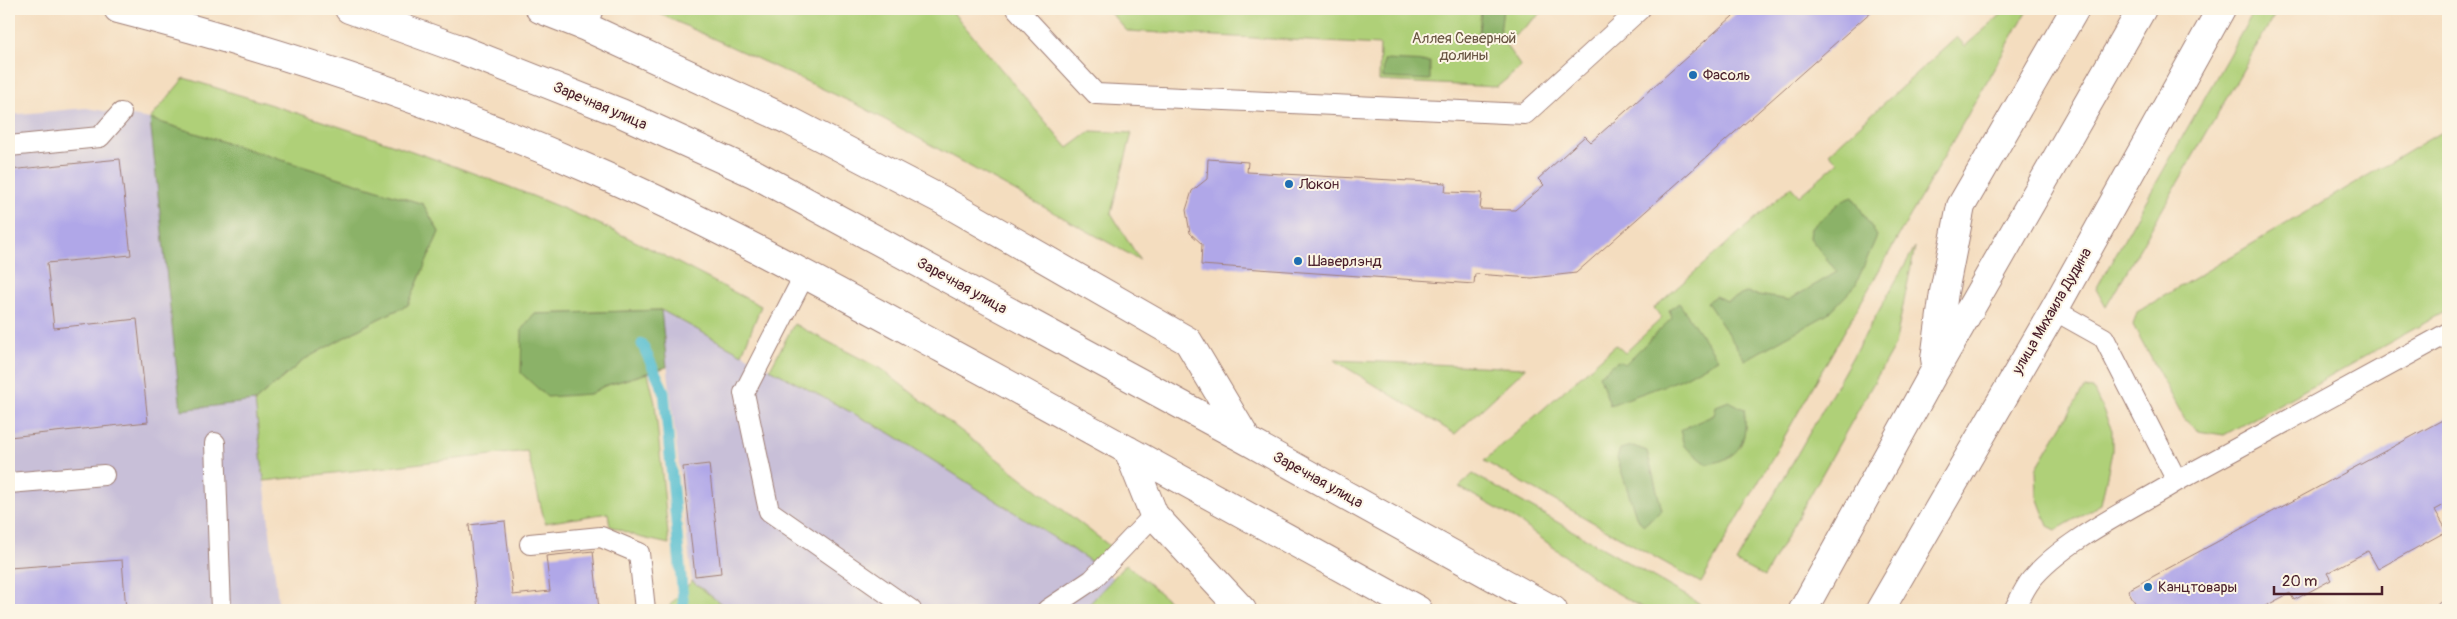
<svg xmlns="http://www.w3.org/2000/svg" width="2457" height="619" font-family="Pangolin,sans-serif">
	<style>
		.industrial { fill: #c8bfd8 }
		.green { fill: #afd078; stroke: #7c7852 }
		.forest { fill: #8bb268; stroke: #6a684a }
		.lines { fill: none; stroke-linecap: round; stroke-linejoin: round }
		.stream { stroke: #54bed0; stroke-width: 11 }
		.building { fill: #b0a7e8 }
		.service-casing { stroke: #9f7e75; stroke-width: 22 }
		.minor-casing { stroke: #9f7e75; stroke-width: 30 }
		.service { stroke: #fff; stroke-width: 20 }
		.minor { stroke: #fff; stroke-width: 28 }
		.poi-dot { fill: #1f6fb2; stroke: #fcf5e5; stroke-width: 2 }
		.labels { text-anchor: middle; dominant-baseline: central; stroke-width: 4; stroke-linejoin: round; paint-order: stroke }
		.park-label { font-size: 15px; fill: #685442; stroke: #fcf5e5 }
		.poi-label { font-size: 15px; fill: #4a1f2b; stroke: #fcf5e5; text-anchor: start }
		.street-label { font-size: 15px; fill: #4a1f2b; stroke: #fcf5e5 }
	</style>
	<rect width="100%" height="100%" fill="#fcf5e5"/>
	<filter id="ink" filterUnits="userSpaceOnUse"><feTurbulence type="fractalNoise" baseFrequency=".02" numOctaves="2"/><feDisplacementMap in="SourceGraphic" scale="10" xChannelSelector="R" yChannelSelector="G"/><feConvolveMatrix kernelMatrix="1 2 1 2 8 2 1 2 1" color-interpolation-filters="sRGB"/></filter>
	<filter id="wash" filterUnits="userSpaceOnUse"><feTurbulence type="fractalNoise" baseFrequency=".0096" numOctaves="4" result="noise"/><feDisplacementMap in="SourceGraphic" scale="20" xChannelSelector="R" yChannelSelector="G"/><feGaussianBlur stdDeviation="1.12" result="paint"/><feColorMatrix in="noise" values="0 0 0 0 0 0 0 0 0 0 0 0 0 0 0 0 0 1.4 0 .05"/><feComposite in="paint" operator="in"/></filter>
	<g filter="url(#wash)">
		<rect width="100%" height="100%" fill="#f4ddbf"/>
		<path class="industrial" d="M 86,108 L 150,119 L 181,409 L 255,401 L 279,610 L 9,610 L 9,115 Z
			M 661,310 L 890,433 L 1095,564 L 1113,578 L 1084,610 L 729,610 L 692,581 Z"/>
		<path class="green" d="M 649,9 L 950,9 L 1068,148 L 1091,131 L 1132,133 L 1111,213 L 1140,260 L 862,107 Z
			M 1107,9 L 1546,9 L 1505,44 L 1521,67 L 1497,87 L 1379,81 L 1380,45 L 1127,31 Z
			M 1999,9 L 2028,9 L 1701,583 L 1484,461 L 1616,345 L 1625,353 L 1662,318 L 1654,308 L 1791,187 L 1799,196 L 1838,162 L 1829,153 L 1957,37 L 1965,46 L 2003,13 Z
			M 2255,9 L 2278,9 L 2106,307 L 2096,289 Z
			M 184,78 C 319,119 452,161 581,216 C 643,243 702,276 761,306 L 742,354 L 661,310 L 534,314 L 590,394 L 604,386 L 648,373 L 655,403 L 669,544 L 638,537 L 610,526 L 608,513 L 545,523 L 527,451 L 264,481 L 255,401 L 305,359 L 378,319 L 408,305 L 439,232 L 423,204 L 150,119 Z
			M 2448,128 L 2448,310 L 2224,435 L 2198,431 L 2185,420 L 2133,325 L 2137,312 Z
			M 1915,247 L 1895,345 L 1764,577 L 1736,562 Z
			M 794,324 L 881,369 L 1111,547 L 1095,564 L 890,433 L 770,369 Z
			M 1334,360 L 1526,368 L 1455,434 Z
			M 2084,388 L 2093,389 L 2112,430 L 2112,452 L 2101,504 L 2056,530 L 2048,526 L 2037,497 L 2036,469 Z
			M 1473,474 L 1699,603 L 1701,610 L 1648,610 L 1636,604 L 1605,586 L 1517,520 L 1459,487 Z
			M 1126,564 L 1180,610 L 1084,610 Z
			M 692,581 L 729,610 L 670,610 L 670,605 Z"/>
		<path class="forest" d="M 1481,9 L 1503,9 L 1500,33 L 1479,33 Z
			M 1384,60 L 1430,62 L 1430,80 L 1383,78 Z
			M 150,119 L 423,204 L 439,232 L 408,305 L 378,319 L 305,359 L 255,401 L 181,410 Z
			M 1853,197 L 1877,236 L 1855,286 L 1828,314 L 1745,360 L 1707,302 L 1715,296 L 1727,301 L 1746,293 L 1789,300 L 1837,272 L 1810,238 L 1811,228 L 1840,202 Z
			M 1679,303 L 1718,359 L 1682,379 L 1610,405 L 1599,375 L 1618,361 L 1625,364 L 1672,318 L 1669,310 Z
			M 661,310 L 667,367 L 604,386 L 590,394 L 547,397 L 521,373 L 522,329 L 534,314 Z
			M 1729,401 L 1744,409 C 1749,439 1740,460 1707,464 L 1684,446 L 1680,430 L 1714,415 L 1716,406 Z
			M 1633,446 L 1647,451 L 1662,510 L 1644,525 L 1637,519 L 1617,458 L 1620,449 Z"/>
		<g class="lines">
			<path class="stream" d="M 642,344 L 664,391 L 684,610"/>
		</g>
		<g id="blocks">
			<path class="building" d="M 1741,9 L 1874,9 L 1576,273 L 1532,278 L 1475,274 L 1474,284 L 1201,265 L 1202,244 L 1190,233 L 1186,210 L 1192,191 L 1207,179 L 1208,159 L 1248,162 L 1247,172 L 1446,183 L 1445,192 L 1482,193 L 1480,209 L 1515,210 L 1544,185 L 1538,179 L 1585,136 L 1591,142 Z
				M 120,159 L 131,255 L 47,263 L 54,328 L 137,319 L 148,422 L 9,437 L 9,170 Z
				M 2448,417 L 2448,503 L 2435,510 L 2447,531 L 2378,569 L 2368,551 L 2327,573 L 2331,580 L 2294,600 L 2290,593 L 2258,610 L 2139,610 L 2128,590 Z
				M 709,464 L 721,573 L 695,576 L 683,467 Z
				M 505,521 L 513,595 L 550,591 L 546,556 L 593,551 L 599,610 L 478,610 L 469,525 Z
				M 122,560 L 126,610 L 9,610 L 9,568 Z"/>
		</g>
	</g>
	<g filter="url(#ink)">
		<use href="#blocks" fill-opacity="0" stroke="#9f7e75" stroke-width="1"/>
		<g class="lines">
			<g class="service-casing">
				<path id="service" d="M 1017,9 L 1096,94 L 1525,114 L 1640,9
					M 586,27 L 593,9
					M 9,146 L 100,137 L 121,113
					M 805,274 L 744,393 L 769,511 L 911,610
					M 2054,310 L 2104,338 L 2177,481 L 2448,333
					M 215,443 L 221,610
					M 9,483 L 104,475
					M 530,544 L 601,537 L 639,553 L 645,610
					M 1047,610 L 1092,580 L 1154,515
					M 2014,610 C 2019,601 2024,589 2031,580 C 2062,541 2133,508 2177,481
					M 2446,610 L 2448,609"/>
			</g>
			<g class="minor-casing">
				<path id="minor" d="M 118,9 C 281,51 442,104 596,172 C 715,224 829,287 943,349 C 1102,435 1260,523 1418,610
					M 349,9 L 457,48 L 621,113 L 753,173 L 1248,441 L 1553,610
					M 540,9 L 586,27 L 788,120 L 942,200 L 1188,341 L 1247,440
					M 1935,359 L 1944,292 L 1961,206 L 2075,9
					M 1128,450 L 1154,515 L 1242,610
					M 1803,610 L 1933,374 L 2142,9
					M 1880,610 L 2054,310 L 2221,9"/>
			</g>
			<use href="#service" class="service"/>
			<use href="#minor" class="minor"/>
		</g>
	</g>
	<g class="poi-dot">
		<circle cx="1693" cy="75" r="5"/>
		<circle cx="1289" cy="184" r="5"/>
		<circle cx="1298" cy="261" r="5"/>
		<circle cx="2148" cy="587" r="5"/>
	</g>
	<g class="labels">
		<g class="park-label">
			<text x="1464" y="38">Аллея Северной<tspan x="1464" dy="17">долины</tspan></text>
		</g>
		<g class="poi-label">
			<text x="1703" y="75">Фасоль</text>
			<text x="1299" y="184">Локон</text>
			<text x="1308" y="261">Шаверлэнд</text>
			<text x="2158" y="587">Канцтовары</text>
		</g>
		<g class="street-label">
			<text transform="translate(600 106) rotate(23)">Заречная улица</text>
			<text transform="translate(962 286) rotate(29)">Заречная улица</text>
			<text transform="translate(2052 311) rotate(-60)">улица Михаила Дудина</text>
			<text transform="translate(1318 480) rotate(29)">Заречная улица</text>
		</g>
	</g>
	<rect width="2457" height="619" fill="none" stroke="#fcf5e5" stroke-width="30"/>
	<path d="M2274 586v8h108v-8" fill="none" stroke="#4a1f2b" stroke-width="2.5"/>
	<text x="2282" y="586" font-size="15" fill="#4a1f2b" stroke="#fcf5e5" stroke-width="4" paint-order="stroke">20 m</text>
</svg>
